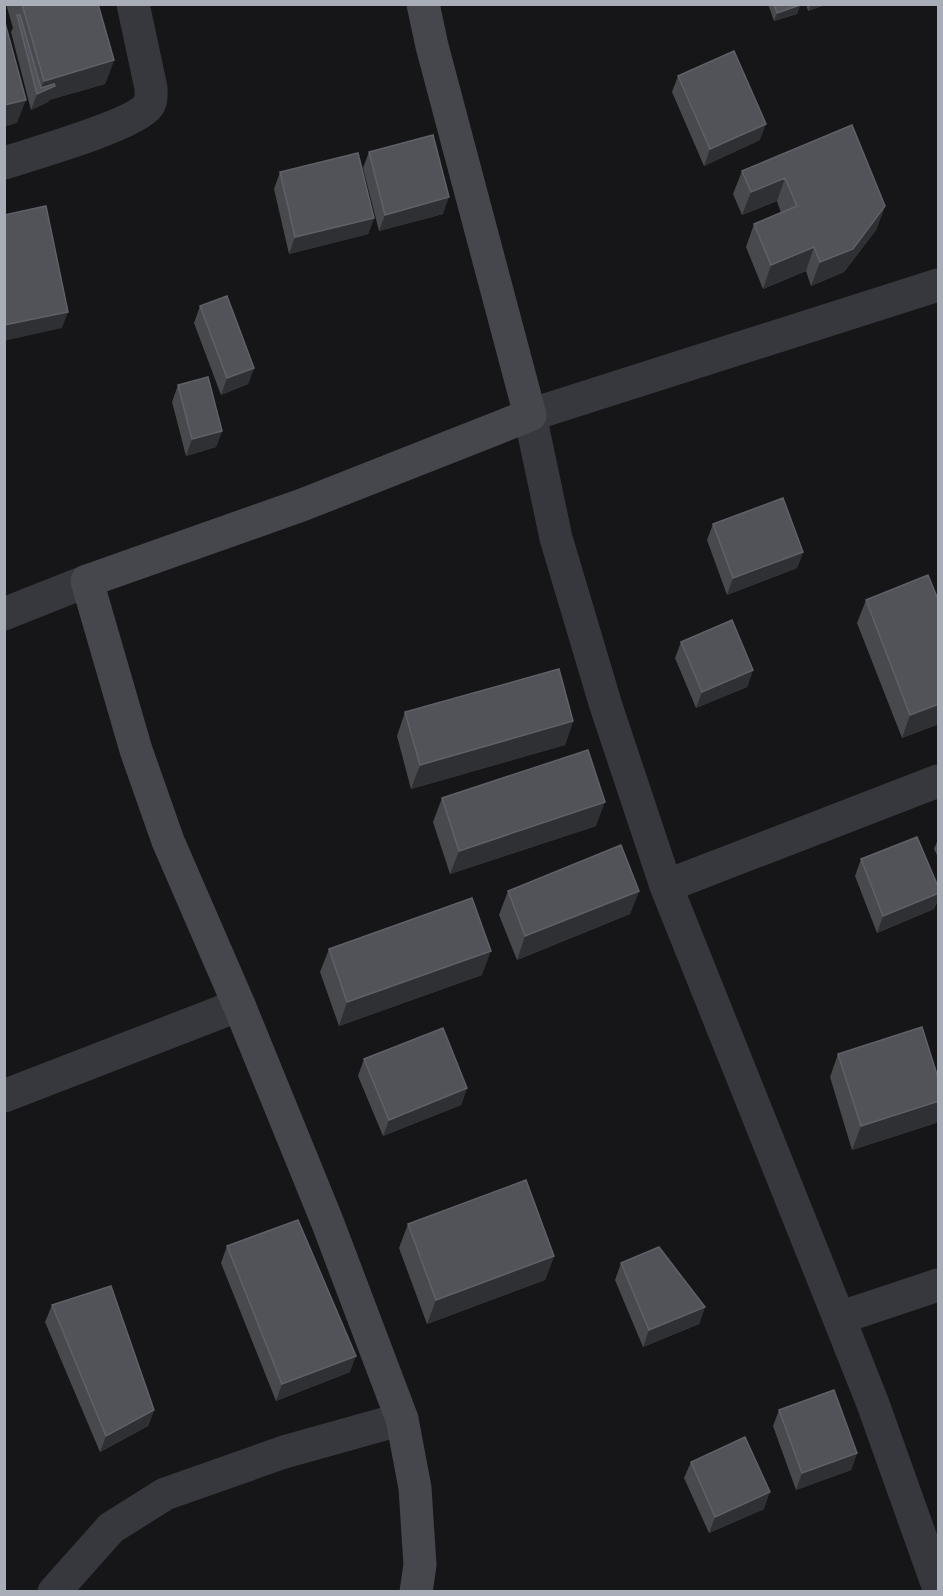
<svg xmlns="http://www.w3.org/2000/svg" width="943" height="1596" font-family="Rubik,sans-serif">
	<style>
		.lines { fill: none; stroke-linecap: round; stroke-linejoin: round }
		.street { stroke: #37383d; stroke-width: 33 }
		.secondary { stroke: #45474d; stroke-width: 33 }
		.wall { fill: #47494d }
		.shaded-wall { fill: #2f3033 }
		.building { fill: #525359; stroke: #5f6168; stroke-width: 1.5 }
	</style>
	<rect width="100%" height="100%" fill="#161618"/>
	<g class="lines">
		<path class="street" d="M 4,163 C 32,154 134,125 148,106 C 152,101 151,94 151,88 L 133,4
			M 938,285 L 530,415 L 556,538 L 606,706 L 666,886 L 839,1318 L 873,1404 L 938,1586
			M 4,614 L 87,581
			M 666,886 L 938,781
			M 4,1096 L 239,1005
			M 839,1318 L 938,1285
			M 54,1592 L 111,1528 L 165,1494 L 284,1452 L 402,1419"/>
		<path class="secondary" d="M 416,1592 L 420,1565 L 415,1488 L 402,1419 L 327,1221 L 239,1005 L 168,841 L 136,750 L 87,581 L 302,505 L 530,415 L 432,46 L 423,4"/>
	</g>
	<path class="wall" d="M 6,4 L 98,4 L 114,60 L 105,84 L 49,100 L 48,102 L 31,110 L 11,32 L 13,28 Z
		M 768,4 L 800,4 L 800,5 L 797,14 L 774,21 Z
		M 806,4 L 827,4 L 808,11 Z
		M 678,76 L 760,140 L 704,166 L 672,92 Z
		M 852,125 L 885,206 L 876,230 L 844,272 L 811,286 L 806,271 L 763,289 L 746,247 L 754,224 L 781,213 L 777,201 L 742,215 L 733,194 L 742,171 Z
		M 369,152 L 443,214 L 379,231 L 363,168 Z
		M 280,172 L 374,218 L 368,234 L 289,254 L 274,189 Z
		M 200,306 L 254,368 L 248,384 L 221,395 L 194,323 Z
		M 178,385 L 222,431 L 216,447 L 186,456 L 172,402 Z
		M 713,524 L 803,552 L 797,568 L 727,595 L 707,540 Z
		M 866,600 L 939,602 L 939,724 L 902,738 L 857,623 Z
		M 681,642 L 753,670 L 747,687 L 696,708 L 675,658 Z
		M 405,712 L 573,721 L 565,745 L 411,789 L 397,736 Z
		M 442,798 L 596,826 L 450,874 L 433,822 Z
		M 939,837 L 939,859 L 934,849 Z
		M 861,859 L 939,889 L 939,897 L 934,909 L 877,933 L 855,876 Z
		M 508,891 L 639,891 L 630,914 L 517,960 L 499,915 Z
		M 329,949 L 482,975 L 339,1026 L 320,972 Z
		M 838,1054 L 939,1081 L 939,1115 L 936,1123 L 852,1150 L 830,1077 Z
		M 364,1059 L 467,1088 L 461,1105 L 383,1136 L 358,1076 Z
		M 408,1224 L 554,1256 L 545,1280 L 427,1324 L 399,1248 Z
		M 227,1246 L 350,1372 L 276,1401 L 221,1263 Z
		M 621,1263 L 705,1307 L 699,1324 L 643,1347 L 615,1280 Z
		M 52,1305 L 154,1410 L 148,1426 L 100,1452 L 45,1322 Z
		M 779,1410 L 857,1453 L 851,1470 L 796,1490 L 773,1426 Z
		M 691,1462 L 764,1509 L 709,1533 L 684,1478 Z"/>
	<path class="shaded-wall" d="M 811,4 L 827,4 L 808,11 Z
		M 800,5 L 797,14 L 774,21 L 777,13 Z
		M 114,60 L 105,84 L 49,100 L 48,102 L 31,110 L 37,94 L 39,93 L 44,81 Z
		M 26,100 L 17,123 L 4,127 L 4,105 Z
		M 766,124 L 760,140 L 704,166 L 710,149 Z
		M 785,178 L 777,201 L 742,215 L 751,192 Z
		M 449,197 L 443,214 L 379,231 L 385,215 Z
		M 885,206 L 876,230 L 844,272 L 811,286 L 820,262 Z
		M 374,218 L 368,234 L 289,254 L 295,237 Z
		M 814,247 L 806,271 L 763,289 L 771,265 Z
		M 68,312 L 62,328 L 4,341 L 4,325 Z
		M 254,368 L 248,384 L 221,395 L 227,378 Z
		M 222,431 L 216,447 L 186,456 L 192,439 Z
		M 803,552 L 797,568 L 727,595 L 733,578 Z
		M 753,670 L 747,687 L 696,708 L 702,692 Z
		M 939,704 L 939,724 L 902,738 L 910,715 Z
		M 573,721 L 565,745 L 411,789 L 420,765 Z
		M 605,802 L 596,826 L 450,874 L 459,851 Z
		M 639,891 L 630,914 L 517,960 L 525,936 Z
		M 939,893 L 939,897 L 934,909 L 877,933 L 883,916 Z
		M 491,951 L 482,975 L 339,1026 L 347,1002 Z
		M 467,1088 L 461,1105 L 383,1136 L 389,1120 Z
		M 939,1101 L 939,1115 L 936,1123 L 852,1150 L 861,1126 Z
		M 554,1256 L 545,1280 L 427,1324 L 436,1300 Z
		M 705,1307 L 699,1324 L 643,1347 L 649,1330 Z
		M 356,1356 L 350,1372 L 276,1401 L 282,1384 Z
		M 154,1410 L 148,1426 L 100,1452 L 106,1436 Z
		M 857,1453 L 851,1470 L 796,1490 L 802,1473 Z
		M 770,1492 L 764,1509 L 709,1533 L 715,1517 Z"/>
	<path class="building" d="M 22,4 L 98,4 L 114,60 L 44,81 Z
		M 774,4 L 800,4 L 800,5 L 777,13 Z
		M 17,15 L 20,15 L 41,88 L 54,84 L 55,86 L 37,94 Z
		M 4,19 L 26,100 L 4,105 Z
		M 734,51 L 766,124 L 710,149 L 678,76 Z
		M 852,125 L 885,206 L 853,249 L 820,262 L 814,247 L 771,265 L 754,224 L 797,206 L 785,178 L 751,192 L 742,171 Z
		M 433,135 L 449,197 L 385,215 L 369,152 Z
		M 358,153 L 374,218 L 295,237 L 280,172 Z
		M 46,206 L 68,312 L 4,325 L 4,215 Z
		M 227,296 L 254,368 L 227,378 L 200,306 Z
		M 208,377 L 222,431 L 192,439 L 178,385 Z
		M 783,498 L 803,552 L 733,578 L 713,524 Z
		M 928,575 L 939,602 L 939,704 L 910,715 L 866,600 Z
		M 732,620 L 753,670 L 702,692 L 681,642 Z
		M 559,669 L 573,721 L 420,765 L 405,712 Z
		M 588,750 L 605,802 L 459,851 L 442,798 Z
		M 917,837 L 939,889 L 939,893 L 883,916 L 861,859 Z
		M 621,845 L 639,891 L 525,936 L 508,891 Z
		M 472,898 L 491,951 L 347,1002 L 329,949 Z
		M 922,1027 L 939,1081 L 939,1101 L 861,1126 L 838,1054 Z
		M 443,1028 L 467,1088 L 389,1120 L 364,1059 Z
		M 526,1180 L 554,1256 L 436,1300 L 408,1224 Z
		M 298,1220 L 356,1356 L 282,1384 L 227,1246 Z
		M 659,1247 L 705,1307 L 649,1330 L 621,1263 Z
		M 111,1286 L 154,1410 L 106,1436 L 52,1305 Z
		M 834,1390 L 857,1453 L 802,1473 L 779,1410 Z
		M 745,1437 L 770,1492 L 715,1517 L 691,1462 Z"/>
	<rect width="943" height="1596" fill="none" stroke="#a8adb8" stroke-width="12"/>
</svg>
